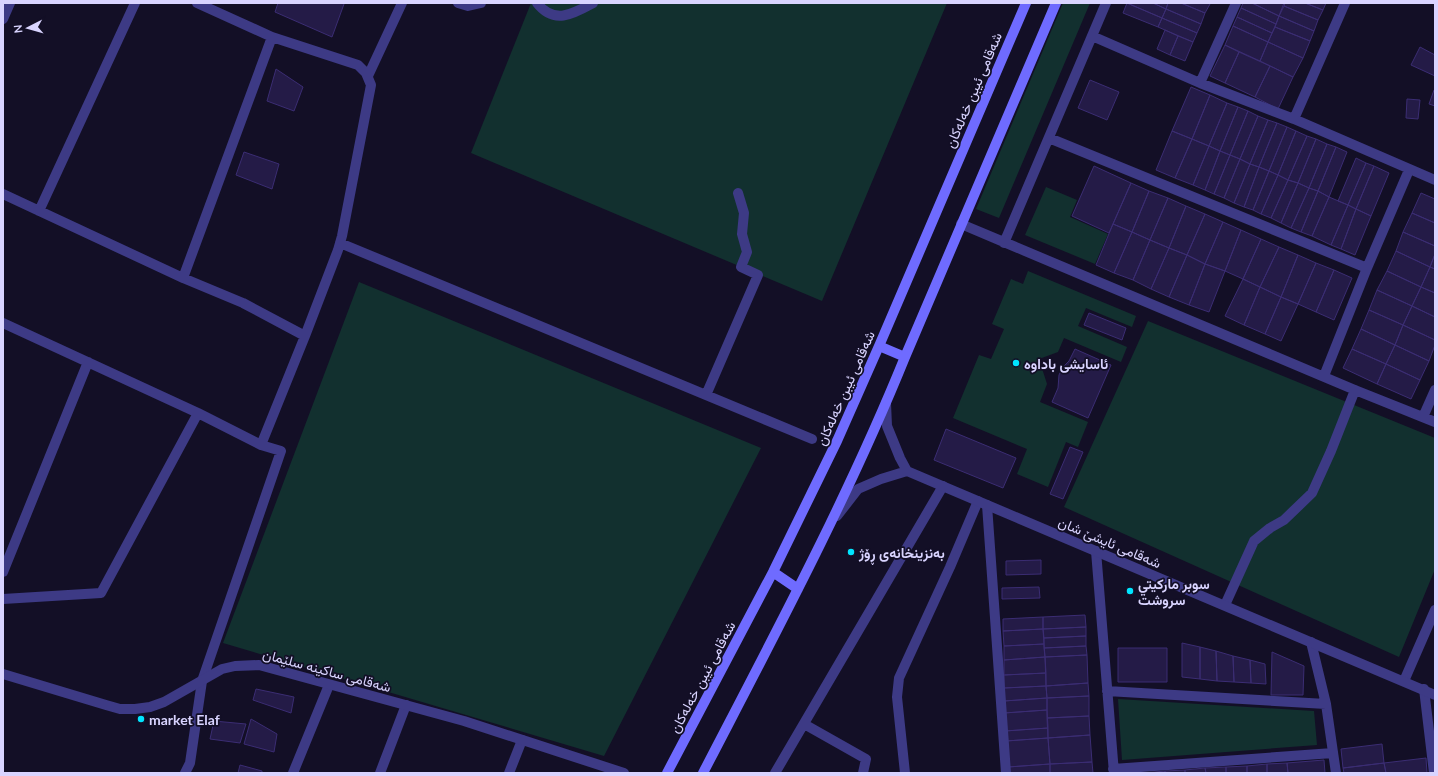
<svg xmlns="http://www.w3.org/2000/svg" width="1438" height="776" font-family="Lato,Vazirmatn,sans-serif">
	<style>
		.green { fill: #12302f }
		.building { fill: #241b47; stroke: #3b2d73 }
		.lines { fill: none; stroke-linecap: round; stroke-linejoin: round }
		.minor { stroke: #3d3a85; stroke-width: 10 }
		.tertiary { stroke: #3d3a85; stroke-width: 10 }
		.secondary { stroke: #6f6bff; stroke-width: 10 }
		.poi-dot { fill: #00e5ff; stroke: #130f26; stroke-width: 1.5 }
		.labels { text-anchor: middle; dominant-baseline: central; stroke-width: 3.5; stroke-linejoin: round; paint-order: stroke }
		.street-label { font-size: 14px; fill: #d9d4ff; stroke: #130f26 }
		.poi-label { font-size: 14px; font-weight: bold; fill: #d9d4ff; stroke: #130f26; text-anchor: start }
	</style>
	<rect width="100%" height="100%" fill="#130f26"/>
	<path class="green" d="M 531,3 L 947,3 L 822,301 L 471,153 Z
		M 1063,3 L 1090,3 L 999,218 L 976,209 Z
		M 1046,187 L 1077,200 L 1070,217 L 1108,234 L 1095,264 L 1025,235 Z
		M 1028,271 L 1136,316 L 1132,327 L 1086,308 L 1078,326 L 1127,347 L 1121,362 L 1064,338 L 1058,352 L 1039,359 L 1047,384 L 1040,402 L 1088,422 L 1078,447 L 1066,442 L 1048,487 L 1017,474 L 1027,449 L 953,418 L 979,355 L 991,359 L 1004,329 L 992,324 L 1011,279 L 1023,284 Z
		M 359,282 L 761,448 L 604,756 L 223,643 Z
		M 1148,321 L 1435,438 L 1435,569 L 1399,657 L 1064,507 Z
		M 1118,699 L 1314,711 L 1317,745 L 1122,760 Z"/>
	<path class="building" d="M 278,3 L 343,3 L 344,4 L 332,37 L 275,12 Z
		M 1127,3 L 1162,18 L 1158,27 L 1123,13 Z
		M 1127,3 L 1153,3 L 1166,9 L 1162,18 Z
		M 1153,3 L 1168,3 L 1166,9 Z
		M 1168,3 L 1181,3 L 1205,13 L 1201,24 L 1166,9 Z
		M 1181,3 L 1208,3 L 1210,4 L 1205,13 Z
		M 1243,3 L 1252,3 L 1279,16 L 1276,24 L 1241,8 Z
		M 1252,3 L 1284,3 L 1279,16 Z
		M 1285,3 L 1305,3 L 1323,10 L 1318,20 L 1284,6 Z
		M 1305,3 L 1326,3 L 1323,10 Z
		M 1284,6 L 1318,20 L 1314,31 L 1279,16 Z
		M 1241,8 L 1276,24 L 1272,33 L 1237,17 Z
		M 1166,9 L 1201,24 L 1197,33 L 1162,18 Z
		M 1279,16 L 1314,31 L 1310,41 L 1275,27 Z
		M 1237,17 L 1272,33 L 1268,42 L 1233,26 Z
		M 1162,18 L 1197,33 L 1193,42 L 1158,27 Z
		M 1233,26 L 1268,42 L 1260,61 L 1225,45 Z
		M 1275,27 L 1310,41 L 1303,58 L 1268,42 Z
		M 1165,30 L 1178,36 L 1170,55 L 1157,49 Z
		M 1178,36 L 1193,42 L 1185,61 L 1170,55 Z
		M 1268,42 L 1303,58 L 1293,77 L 1260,61 Z
		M 1225,45 L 1239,52 L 1225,83 L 1210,76 Z
		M 1420,47 L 1435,55 L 1435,76 L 1411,65 Z
		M 1239,52 L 1270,66 L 1255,97 L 1225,83 Z
		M 1270,66 L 1293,77 L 1278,109 L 1255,97 Z
		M 276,69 L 303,87 L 294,111 L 267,101 Z
		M 1090,80 L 1119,92 L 1107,120 L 1078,108 Z
		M 1191,87 L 1210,95 L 1192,139 L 1172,131 Z
		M 1434,90 L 1435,90 L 1435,106 L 1429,104 Z
		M 1210,95 L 1227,103 L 1209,146 L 1192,139 Z
		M 1407,99 L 1420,100 L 1418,119 L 1406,118 Z
		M 1227,103 L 1238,107 L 1220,151 L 1209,146 Z
		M 1238,107 L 1248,111 L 1230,155 L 1220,151 Z
		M 1248,111 L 1258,116 L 1240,159 L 1230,155 Z
		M 1258,116 L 1268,120 L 1250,164 L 1240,159 Z
		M 1268,120 L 1277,123 L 1259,167 L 1250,164 Z
		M 1277,123 L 1287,127 L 1269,171 L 1259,167 Z
		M 1287,127 L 1296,131 L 1278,175 L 1269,171 Z
		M 1172,131 L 1192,139 L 1175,178 L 1156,170 Z
		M 1296,131 L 1307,136 L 1288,180 L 1278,175 Z
		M 1307,136 L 1316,139 L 1298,183 L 1288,180 Z
		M 1192,139 L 1209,146 L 1193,185 L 1175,178 Z
		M 1316,139 L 1327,144 L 1309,188 L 1298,183 Z
		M 1327,144 L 1336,147 L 1318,191 L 1309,188 Z
		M 1209,146 L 1220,151 L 1205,190 L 1193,185 Z
		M 1336,147 L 1347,152 L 1329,197 L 1318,191 Z
		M 1220,151 L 1230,155 L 1214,194 L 1205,190 Z
		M 244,152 L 279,164 L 272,189 L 236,175 Z
		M 1230,155 L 1240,159 L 1224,198 L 1214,194 Z
		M 1356,158 L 1366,163 L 1348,205 L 1338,201 Z
		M 1240,159 L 1250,164 L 1234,203 L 1224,198 Z
		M 1366,163 L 1374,166 L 1356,209 L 1348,205 Z
		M 1250,164 L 1259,167 L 1244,207 L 1234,203 Z
		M 1094,166 L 1131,183 L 1109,233 L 1072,216 Z
		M 1374,166 L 1389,173 L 1371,216 L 1356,209 Z
		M 1259,167 L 1269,171 L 1253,210 L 1244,207 Z
		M 1269,171 L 1278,175 L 1261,214 L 1253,210 Z
		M 1278,175 L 1288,180 L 1271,218 L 1261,214 Z
		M 1288,180 L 1298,183 L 1281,223 L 1271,218 Z
		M 1131,183 L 1149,191 L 1132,232 L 1113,224 Z
		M 1298,183 L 1309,188 L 1291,228 L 1281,223 Z
		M 1309,188 L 1318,191 L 1301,232 L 1291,228 Z
		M 1149,191 L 1168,198 L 1150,240 L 1132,232 Z
		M 1318,191 L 1329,197 L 1312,236 L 1301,232 Z
		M 1421,193 L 1435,199 L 1435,223 L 1412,213 Z
		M 1329,197 L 1348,205 L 1331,245 L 1312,236 Z
		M 1168,198 L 1186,206 L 1169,248 L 1150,240 Z
		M 1348,205 L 1356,209 L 1341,249 L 1331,245 Z
		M 1186,206 L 1205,214 L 1187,255 L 1169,248 Z
		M 1356,209 L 1371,216 L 1355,255 L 1341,249 Z
		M 1412,213 L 1435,223 L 1435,246 L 1403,232 Z
		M 1205,214 L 1223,222 L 1205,264 L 1187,255 Z
		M 1223,222 L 1241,230 L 1225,271 L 1205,264 Z
		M 1113,224 L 1132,232 L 1114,273 L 1096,265 Z
		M 1241,230 L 1261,239 L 1243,279 L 1225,271 Z
		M 1132,232 L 1150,240 L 1133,280 L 1114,273 Z
		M 1403,232 L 1435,246 L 1435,254 L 1430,267 L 1396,251 Z
		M 1261,239 L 1279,247 L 1260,287 L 1243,279 Z
		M 1150,240 L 1169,248 L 1151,289 L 1133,280 Z
		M 1279,247 L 1298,255 L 1281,297 L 1260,287 Z
		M 1169,248 L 1187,255 L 1169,297 L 1151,289 Z
		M 1396,251 L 1430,267 L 1421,287 L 1387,271 Z
		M 1435,254 L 1435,269 L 1430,267 Z
		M 1187,255 L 1205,264 L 1189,305 L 1169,297 Z
		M 1298,255 L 1316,263 L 1298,304 L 1281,297 Z
		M 1316,263 L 1334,270 L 1316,312 L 1298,304 Z
		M 1205,264 L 1225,271 L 1209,312 L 1189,305 Z
		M 1430,267 L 1435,269 L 1435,293 L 1421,287 Z
		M 1334,270 L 1352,278 L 1334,320 L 1316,312 Z
		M 1387,271 L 1421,287 L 1412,306 L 1377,290 Z
		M 1243,279 L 1260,287 L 1244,325 L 1225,316 Z
		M 1260,287 L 1281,297 L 1265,334 L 1244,325 Z
		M 1421,287 L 1435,293 L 1435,317 L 1412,306 Z
		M 1377,290 L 1412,306 L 1403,325 L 1369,310 Z
		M 1281,297 L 1298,304 L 1281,341 L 1265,334 Z
		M 1412,306 L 1435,317 L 1435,340 L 1403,325 Z
		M 1369,310 L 1403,325 L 1395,345 L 1361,329 Z
		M 1089,313 L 1126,328 L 1122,340 L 1084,325 Z
		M 1403,325 L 1435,340 L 1435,345 L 1429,361 L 1395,345 Z
		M 1361,329 L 1395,345 L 1386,364 L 1352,349 Z
		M 1395,345 L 1429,361 L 1420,380 L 1386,364 Z
		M 1075,349 L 1111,365 L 1088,418 L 1052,402 L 1058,388 L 1059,375 L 1063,367 L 1069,361 Z
		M 1352,349 L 1386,364 L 1377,384 L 1343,368 Z
		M 1386,364 L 1420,380 L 1411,399 L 1377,384 Z
		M 946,429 L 1016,458 L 1003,488 L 934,460 Z
		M 1070,447 L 1083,452 L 1063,499 L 1050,494 Z
		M 1041,560 L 1041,574 L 1006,575 L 1006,561 Z
		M 1039,587 L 1040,598 L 1002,599 L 1002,588 Z
		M 1085,615 L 1086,627 L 1043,629 L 1043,617 Z
		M 1043,617 L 1043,629 L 1003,631 L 1003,619 Z
		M 1086,627 L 1086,636 L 1044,638 L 1043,629 Z
		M 1043,629 L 1044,644 L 1004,646 L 1003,631 Z
		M 1086,636 L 1086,646 L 1044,648 L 1044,638 Z
		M 1182,643 L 1200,647 L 1200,679 L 1182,677 Z
		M 1044,644 L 1045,657 L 1004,660 L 1004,646 Z
		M 1086,646 L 1087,655 L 1045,657 L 1044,648 Z
		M 1200,647 L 1216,651 L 1217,681 L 1200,679 Z
		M 1118,648 L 1167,648 L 1167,682 L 1118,682 Z
		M 1216,651 L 1233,656 L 1234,682 L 1217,681 Z
		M 1272,652 L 1304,666 L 1303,695 L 1271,695 Z
		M 1087,655 L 1088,683 L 1046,686 L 1045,657 Z
		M 1233,656 L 1250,660 L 1251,683 L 1234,682 Z
		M 1045,657 L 1046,673 L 1004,675 L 1004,660 Z
		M 1250,660 L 1265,664 L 1266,684 L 1251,683 Z
		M 1046,673 L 1046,686 L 1004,688 L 1004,675 Z
		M 1088,683 L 1089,696 L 1047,698 L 1046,686 Z
		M 1046,686 L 1047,698 L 1004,701 L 1004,688 Z
		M 256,689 L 294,697 L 291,713 L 253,700 Z
		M 1089,696 L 1089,716 L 1047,718 L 1047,698 Z
		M 1047,698 L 1047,710 L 1004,713 L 1004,701 Z
		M 1047,710 L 1048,728 L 1005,731 L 1004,713 Z
		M 1089,716 L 1090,735 L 1048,738 L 1047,718 Z
		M 251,719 L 277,734 L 274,752 L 244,744 Z
		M 214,721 L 246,724 L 240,743 L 210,739 Z
		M 1048,728 L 1048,738 L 1006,741 L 1005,731 Z
		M 1090,735 L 1092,762 L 1050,764 L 1048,738 Z
		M 1048,738 L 1050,764 L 1008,767 L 1006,741 Z
		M 1382,744 L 1384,763 L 1343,768 L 1341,749 Z
		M 1426,758 L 1427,773 L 1386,773 L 1384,763 Z
		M 1324,760 L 1325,773 L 1288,773 L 1287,763 Z
		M 1092,762 L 1093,773 L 1050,773 L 1050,764 Z
		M 1287,763 L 1288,773 L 1267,773 L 1267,764 Z
		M 1384,763 L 1386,773 L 1344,773 L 1343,768 Z
		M 1050,764 L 1050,773 L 1009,773 L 1008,767 Z
		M 1267,764 L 1267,773 L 1247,773 L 1247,766 Z
		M 240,765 L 262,771 L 262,773 L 238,773 Z
		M 1247,766 L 1247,773 L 1226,773 L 1226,767 Z
		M 1226,767 L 1226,773 L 1206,773 L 1205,768 Z
		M 1205,768 L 1206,773 L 1185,773 L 1185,770 Z
		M 1185,770 L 1185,773 L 1165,773 L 1165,771 Z
		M 1165,771 L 1165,773 L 1144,773 Z"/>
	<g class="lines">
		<path class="minor" d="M 197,3 L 272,37 L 358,65 L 366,73 L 371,85 L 342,236 L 338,250 L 305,336
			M 458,3 L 468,6 L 481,3
			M 537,3 C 554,25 573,14 593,3
			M 3,19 L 10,3
			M 1092,36 L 1200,83 L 1294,119 L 1435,180
			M 368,76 L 402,3
			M 1200,83 L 1236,3
			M 1294,119 L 1345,3
			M 1049,138 L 1367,268
			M 3,194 L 183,278 L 243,303 L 305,336 L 261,445
			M 39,211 L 135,3
			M 961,224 L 1355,390 L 1435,422
			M 340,243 L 812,439
			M 1004,243 L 1106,3
			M 183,278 L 272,37
			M 3,323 L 198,413 L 261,445 L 281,451 L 202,681 L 190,763 L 185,773
			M 1324,376 L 1367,268 L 1409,170
			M 706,395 L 758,275 L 741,267 L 747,252 L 742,234 L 744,213 L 738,193
			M 1423,417 L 1435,390
			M 987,505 L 1006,773
			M 1096,551 L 1114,773
			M 3,572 L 88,362
			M 3,599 L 101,593 L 198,413
			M 1225,605 L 1254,541 L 1270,528 L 1284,520 L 1312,493 L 1331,451 L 1355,390
			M 1311,642 L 1326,704 L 1336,773
			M 1404,681 L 1435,610
			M 1424,689 L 1434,773
			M 1107,691 L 1326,704
			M 804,724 L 866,759 L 863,773
			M 1113,769 L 1333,753
			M 293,773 L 329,685
			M 380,773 L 406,705
			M 509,773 L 522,740
			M 775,773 L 943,486
			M 905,773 L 897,697 L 899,678 L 950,567 L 978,501"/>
		<path class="tertiary" d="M 886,403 L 887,426 L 900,458 L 907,471
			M 837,516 L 858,489 L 881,479 L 907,471 L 1435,695
			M 3,674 L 106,705 L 120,709 L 135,709 L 150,707 L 164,702 L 222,669 L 235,666 L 259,665 L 464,721 L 624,773"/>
		<path class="secondary" d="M 879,346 L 905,357
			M 773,572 L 798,589
			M 667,773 L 773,572 L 837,441 L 879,346 L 1026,3
			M 703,773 C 774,636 847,500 905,357 L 1056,3"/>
	</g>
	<g class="poi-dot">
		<circle cx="1016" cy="363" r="4"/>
		<circle cx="851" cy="552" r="4"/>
		<circle cx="1130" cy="591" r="4"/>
		<circle cx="141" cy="719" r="4"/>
	</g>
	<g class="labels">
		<g class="street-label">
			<text transform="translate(973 90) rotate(-67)">شەقامی ئیبن خەلەکان</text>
			<text transform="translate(845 388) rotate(-66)">شەقامی ئیبن خەلەکان</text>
			<text transform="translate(1110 542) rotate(23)">شەقامی ئایشێ شان</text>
			<text transform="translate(327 670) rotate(15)">شەقامی ساکینە سلێمان</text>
			<text transform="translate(702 677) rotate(-62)">شەقامی ئیبن خەلەکان</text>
		</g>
		<g class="poi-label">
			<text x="1024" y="363">ئاسايشى باداوه</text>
			<text x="859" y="552">بەنزینخانەی ڕۆژ</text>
			<text x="1138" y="583">سوبر ماركيتي<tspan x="1138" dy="16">سروشت</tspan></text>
			<text x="149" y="719">market Elaf</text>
		</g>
	</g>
	<rect width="1438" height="776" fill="none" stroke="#d9d4ff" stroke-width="8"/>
	<g transform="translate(28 28) rotate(264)" stroke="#130f26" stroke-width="3" paint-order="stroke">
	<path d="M0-3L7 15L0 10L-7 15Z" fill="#d9d4ff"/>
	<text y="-6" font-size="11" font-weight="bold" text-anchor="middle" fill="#d9d4ff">N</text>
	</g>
</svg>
